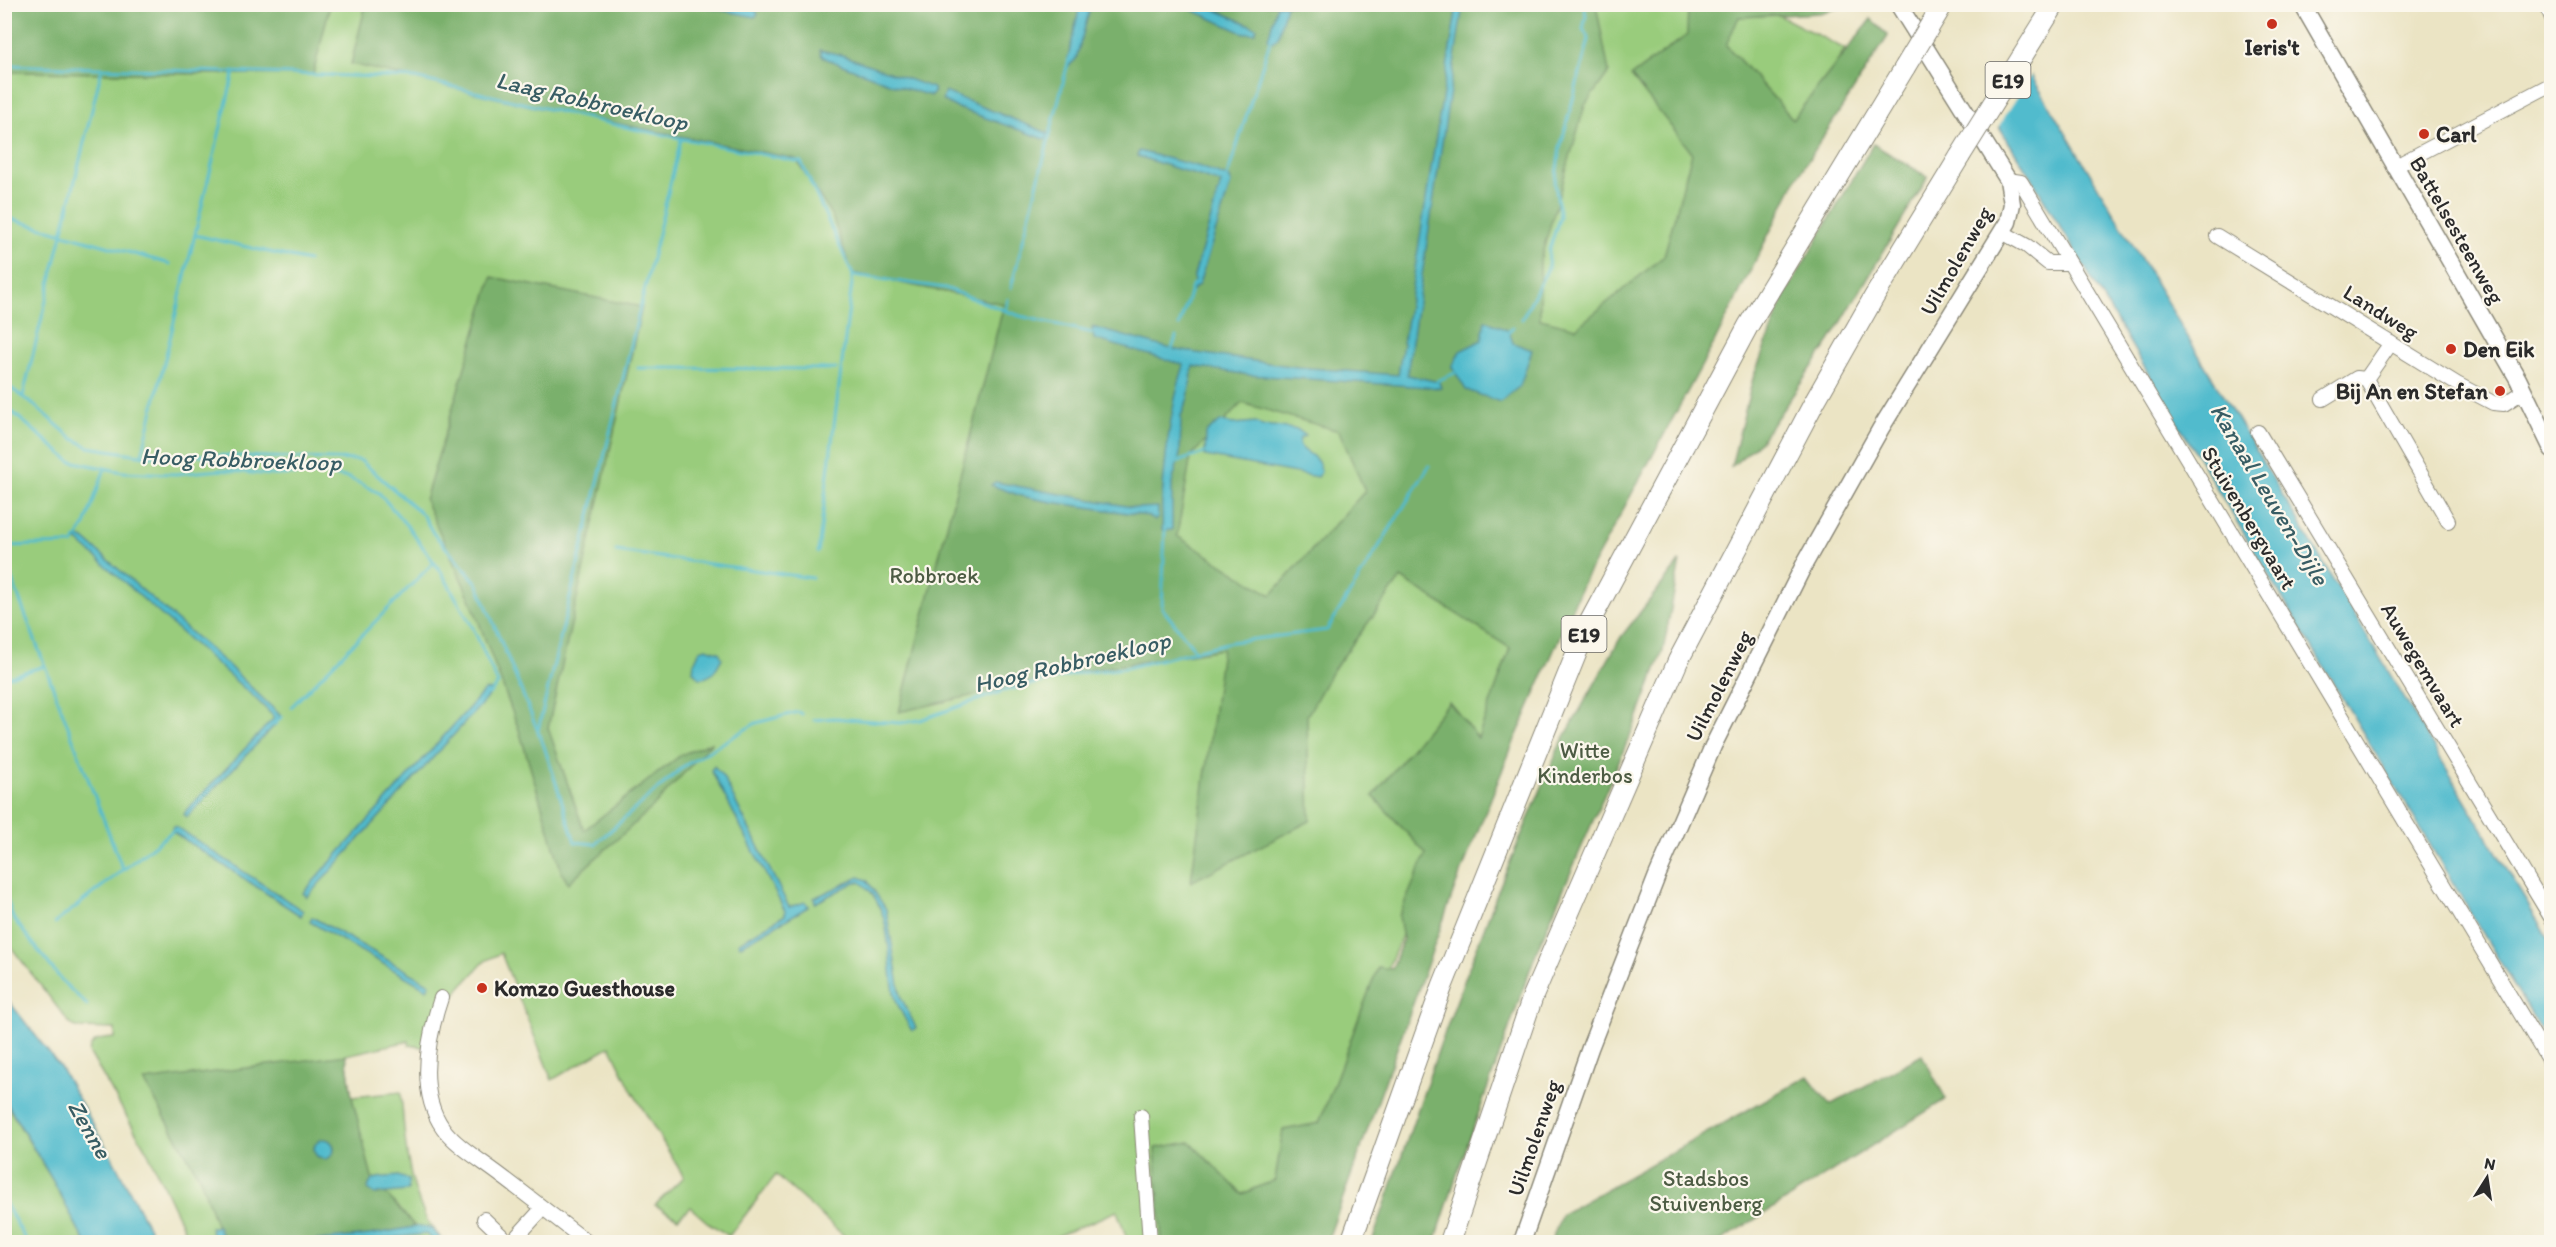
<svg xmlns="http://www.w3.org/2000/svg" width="2556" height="1247" font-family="Itim,sans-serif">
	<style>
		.green { fill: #99cc7c; stroke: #627c54; stroke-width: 1.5 }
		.forest { fill: #7ab06c; stroke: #526e4c; stroke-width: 1.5; fill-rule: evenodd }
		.water { fill: #51bbcd; stroke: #3e737c; stroke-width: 1.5 }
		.pier { fill: #ebe4c4 }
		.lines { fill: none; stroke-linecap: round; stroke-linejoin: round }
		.stream { stroke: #51bbcd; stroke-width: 3 }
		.minor-casing { stroke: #8b8878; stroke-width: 16 }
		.major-casing { stroke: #8b8878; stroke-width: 19 }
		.highway-casing { stroke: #8b8878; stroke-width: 22 }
		.minor { stroke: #fff; stroke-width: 14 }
		.major { stroke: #fff; stroke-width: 16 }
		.highway { stroke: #fff; stroke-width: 20 }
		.highway-bridge-casing { stroke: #8b8878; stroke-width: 22; stroke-linecap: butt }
		.highway-bridge { stroke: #fff; stroke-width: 20 }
		.poi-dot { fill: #c8321e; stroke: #fbf7ec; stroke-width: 2 }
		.labels { text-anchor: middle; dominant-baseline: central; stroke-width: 4.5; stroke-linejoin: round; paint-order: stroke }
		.shield { fill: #fbf7ec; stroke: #696865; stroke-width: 1.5 }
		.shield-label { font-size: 21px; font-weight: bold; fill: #2b2b2b }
		.poi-label { font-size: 22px; font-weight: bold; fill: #2b2b2b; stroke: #fbf7ec; text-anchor: start }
		.street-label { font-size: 22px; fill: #2b2b2b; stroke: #fbf7ec }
		.park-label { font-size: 22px; fill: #4c5b43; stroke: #fbf7ec }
		.water-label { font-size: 24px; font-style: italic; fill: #385d64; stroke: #fbf7ec }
	</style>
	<rect width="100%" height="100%" fill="#fbf7ec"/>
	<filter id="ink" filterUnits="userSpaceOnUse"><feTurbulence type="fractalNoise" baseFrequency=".0167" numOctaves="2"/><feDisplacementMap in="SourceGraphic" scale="12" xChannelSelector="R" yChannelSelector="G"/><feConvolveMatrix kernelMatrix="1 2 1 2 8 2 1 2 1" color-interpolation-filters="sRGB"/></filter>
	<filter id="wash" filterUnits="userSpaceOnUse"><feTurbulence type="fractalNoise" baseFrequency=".008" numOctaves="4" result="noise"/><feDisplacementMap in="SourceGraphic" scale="24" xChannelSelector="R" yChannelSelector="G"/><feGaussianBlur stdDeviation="1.35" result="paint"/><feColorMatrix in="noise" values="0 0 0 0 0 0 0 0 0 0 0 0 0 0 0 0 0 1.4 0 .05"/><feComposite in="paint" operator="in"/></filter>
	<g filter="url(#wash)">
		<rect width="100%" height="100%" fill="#ebe4c4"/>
		<path class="green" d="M 1757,4 L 1845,49 L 1805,115 L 1442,841 L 1314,1143 L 1282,1242 L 1128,1242 L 1117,1211 L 1043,1242 L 851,1242 L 776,1175 L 729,1236 L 707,1222 L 690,1207 L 678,1218 L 655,1205 L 684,1177 L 632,1091 L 610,1046 L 552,1080 L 501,953 L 485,961 L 460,988 L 441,1014 L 432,1044 L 422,1047 L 409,1045 L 409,1041 L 346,1055 L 352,1097 L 401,1092 C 404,1135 407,1181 427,1220 C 431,1228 439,1235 444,1242 L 190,1242 L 148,1153 L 89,1052 C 91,1038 104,1039 115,1038 L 115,1029 L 78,1028 L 70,1024 L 5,939 L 5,5 Z
			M 4,1100 L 53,1181 L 85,1242 L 5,1242 Z"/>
		<path class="forest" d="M 5,4 L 330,4 L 330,5 L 313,75 L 5,72 Z
			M 366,4 L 1596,5 L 1609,72 L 1585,105 L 1540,261 L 1540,319 L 1576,328 L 1664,256 L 1692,153 L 1631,76 L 1687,35 L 1688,5 L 1849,5 L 1820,13 L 1739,17 L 1726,45 L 1793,119 L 1871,19 L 1888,36 L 1798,176 L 1714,343 L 1583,583 L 1511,749 L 1456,885 L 1327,1242 L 1162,1242 L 1155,1148 L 1190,1142 L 1242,1194 L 1275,1180 L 1283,1130 L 1319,1123 L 1378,967 L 1392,969 L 1403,939 L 1399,916 L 1426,854 L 1373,796 L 1449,702 L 1478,738 L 1510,648 L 1401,578 L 1331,673 L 1307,716 L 1310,821 L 1191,882 L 1222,649 L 1077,672 L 899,712 L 1004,304 L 852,273 L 832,216 L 796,159 L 539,108 L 351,64 ZM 1242,403 L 1339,431 L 1365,491 L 1271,595 L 1177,536 L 1191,456 Z
			M 1873,144 L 1928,177 L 1830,341 L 1761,441 L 1731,467 L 1753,378 L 1785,295 Z
			M 492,277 L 642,307 L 548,728 L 584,830 L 681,755 L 712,742 L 653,807 L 568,883 L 562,873 L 519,730 L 471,601 L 425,500 Z
			M 1680,561 L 1663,651 L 1635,724 L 1537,950 L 1460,1165 L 1435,1242 L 1372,1242 L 1440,1045 L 1501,883 L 1559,747 L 1621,637 Z
			M 346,1055 L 352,1097 L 372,1178 L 420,1232 L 349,1242 L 222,1242 L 200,1178 L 144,1081 Z
			M 1922,1055 L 1946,1099 L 1719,1242 L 1551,1242 L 1562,1214 L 1808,1076 L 1830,1105 Z"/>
		<path class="water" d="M 706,5 L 735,5 L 756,10 L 758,14 L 755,17 L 705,7 Z
			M 1080,5 L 1091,5 L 1076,59 L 1069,66 L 1068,58 Z
			M 1181,5 L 1205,5 L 1257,28 L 1255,33 L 1243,33 Z
			M 1277,5 L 1286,5 L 1278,37 L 1273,42 L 1268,39 Z
			M 1457,5 L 1463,5 L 1407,375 L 1439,382 L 1441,388 L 1249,375 L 1193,366 L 1188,398 L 1181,416 L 1180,455 L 1172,483 L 1172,530 L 1162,530 C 1163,519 1161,508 1162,498 C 1166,452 1170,408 1184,365 L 1094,339 L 1092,327 L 1172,349 L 1197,353 L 1297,367 L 1398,375 Z
			M 1923,5 L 1989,5 L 2551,943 L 2551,1047 L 2030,176 Z
			M 820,50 L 842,55 L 933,88 L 934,93 L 931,96 L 894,85 L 827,59 L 822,56 Z
			M 945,92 L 1048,133 L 1047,140 L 955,107 L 942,100 Z
			M 1139,151 L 1201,167 L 1230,178 L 1231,183 L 1199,284 L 1193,290 L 1194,276 L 1221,183 L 1137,156 Z
			M 1485,320 L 1509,331 L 1513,343 L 1532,350 L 1520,386 L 1500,402 L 1466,390 L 1452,367 L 1460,351 L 1482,340 Z
			M 1220,421 L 1233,424 L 1256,422 L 1262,426 C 1273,424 1285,429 1297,429 L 1306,436 L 1300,438 L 1299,445 C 1307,455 1320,456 1321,472 L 1317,477 L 1205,456 L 1206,433 Z
			M 995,482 L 1137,508 L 1158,507 L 1158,518 L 1155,520 L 1148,516 L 1051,502 L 1021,496 L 991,485 Z
			M 79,537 L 84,539 L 229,666 L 280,715 L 276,724 L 187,817 L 184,815 L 186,811 L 273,719 L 273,716 L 255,698 L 80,543 L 77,541 Z
			M 706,648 L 719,652 L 722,658 C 716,669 712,679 699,678 L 693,671 L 694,663 L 700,650 Z
			M 485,690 L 490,690 L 490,694 L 479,707 L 307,897 L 303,893 L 311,884 Z
			M 714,766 L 723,777 L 789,907 L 805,902 L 808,905 L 808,907 L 740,946 L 738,943 L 785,915 L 785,911 L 711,770 Z
			M 175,826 L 303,911 L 301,916 L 173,832 L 172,828 Z
			M 859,877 L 867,880 L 886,909 L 901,997 L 916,1028 L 912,1031 C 906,1020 898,1008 895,997 C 886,960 895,907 860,882 L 855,882 L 815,903 L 814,898 Z
			M 312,917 L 430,984 L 427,989 L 310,922 Z
			M 4,995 L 60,1067 L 111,1155 L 156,1242 L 85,1242 L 53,1181 L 5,1100 Z
			M314 1149a10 10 0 1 1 20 0a10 10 0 1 1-20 0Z
			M 398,1176 L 409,1180 L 408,1191 L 375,1194 L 368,1189 C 370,1174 386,1178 398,1176 Z
			M 218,1226 L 224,1242 L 211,1242 L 209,1239 L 213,1237 L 210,1228 Z
			M 419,1226 L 431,1228 L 444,1242 L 434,1242 L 426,1234 L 360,1242 L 300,1242 L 369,1235 Z"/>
		<path class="pier" d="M 1920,4 L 1992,4 L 2033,72 L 1997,129 Z"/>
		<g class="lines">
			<path class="stream" d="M 4,65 L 415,78 L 634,129 L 801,162 L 853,275 L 945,288 L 1020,316 L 1093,333
				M 1226,180 L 1271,38
				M 4,217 L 170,264
				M 195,235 L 308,261
				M 1011,288 L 1069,59
				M 1006,311 L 1008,299
				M 1522,319 L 1548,268 L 1549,250 L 1560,216 L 1555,183 L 1560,148 L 1589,39 L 1583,29 L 1586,16 L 1584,4
				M 1179,326 L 1193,284
				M 1509,331 L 1513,327
				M 1172,349 L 1176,337
				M 638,368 L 836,369
				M 1437,381 L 1455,373
				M 4,383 L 35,406 L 72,438 L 89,447 L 146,456 L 207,455 L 360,460 L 423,515 L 433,533 L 477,583 L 544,746 L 575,842 L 595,844 L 684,766 L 756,723 L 798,712 L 802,714
				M 23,396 L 102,68
				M 4,405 L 70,461 L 123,472 L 175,474 L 221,470 L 273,475 L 324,473 L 349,478 L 379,493 L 408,527 L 442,573 L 474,630 L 498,684 L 489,694
				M 142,455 L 234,72
				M 1174,463 L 1204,453
				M 1165,527 L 1162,608 L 1195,650
				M 4,546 L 73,544 L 85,525 L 105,468
				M 616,551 L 812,578
				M 818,552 L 853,275
				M 4,559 L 123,870
				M 4,678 L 45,666
				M 291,707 L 434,562
				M 814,720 L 833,718 L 900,723 L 920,720 L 1003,691 L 1080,673 L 1126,668 L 1231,642 L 1327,630 L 1429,466
				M 275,724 L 281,717
				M 538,730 L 681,139
				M 4,891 L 13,918 L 63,982 L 87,1005
				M 55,923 L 174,830
				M 4,1201 L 27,1242"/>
		</g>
	</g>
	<g filter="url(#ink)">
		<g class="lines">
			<g class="minor-casing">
				<path id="minor" d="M 2546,4 L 2552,18
					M 2394,167 L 2552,84
					M 2008,180 L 2021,182 L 2552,1066
					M 2002,232 L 2027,246 L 2048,263 L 2068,263
					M 2217,236 L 2457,384 L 2493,403 L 2504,404 L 2524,391
					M 2391,343 L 2366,379 L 2448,521
					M 2323,399 L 2357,378 L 2366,379
					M 2258,432 L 2552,919
					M 441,998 C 428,1037 417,1091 443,1128 C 454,1144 480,1160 496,1172 C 527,1195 557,1219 587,1242
					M 1141,1116 L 1150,1242
					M 484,1219 L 508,1242
					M 512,1242 L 543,1208"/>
			</g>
			<g class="major-casing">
				<path id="major" d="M 2302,4 L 2518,379 L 2552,449
					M 1522,1242 L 1590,1048 L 1657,876 L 1713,746 L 1806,561 L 1881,428 L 2008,222 L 2012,204 L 2008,180 L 1898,4"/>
			</g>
			<g class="highway-casing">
				<path id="highway" d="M 1351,1242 L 1442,987 L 1587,627 L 1748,326 L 1905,67
					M 1450,1242 L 1533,996 L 1678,661 L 1815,401 L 1874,297 L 1960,156"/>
			</g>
			<use href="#minor" class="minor"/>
			<use href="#major" class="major"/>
			<use href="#highway" class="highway"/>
			<g class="highway-bridge-casing">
				<path id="highway-bridge" d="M 1905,67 L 1943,4
					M 1960,156 L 2055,4"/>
			</g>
			<use href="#highway-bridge" class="highway-bridge"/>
		</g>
	</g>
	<g class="poi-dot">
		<circle cx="2272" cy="24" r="6"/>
		<circle cx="2424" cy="134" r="6"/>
		<circle cx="2451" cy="349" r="6"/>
		<circle cx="2500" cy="391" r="6"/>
		<circle cx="482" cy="988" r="6"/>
	</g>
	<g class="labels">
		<g class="shield">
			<rect x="1985.5" y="62" width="45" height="36" rx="4.5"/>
			<rect x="1561.5" y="616" width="45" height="36" rx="4.5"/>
		</g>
		<g class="shield-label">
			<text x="2008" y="80">E19</text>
			<text x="1584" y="634">E19</text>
		</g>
		<g class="poi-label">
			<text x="2272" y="47" text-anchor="middle">Ieris't</text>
			<text x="2436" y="134">Carl</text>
			<text x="2463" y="349">Den Eik</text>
			<text x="2488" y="391" text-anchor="end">Bij An en Stefan</text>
			<text x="494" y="988">Komzo Guesthouse</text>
		</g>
		<g class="street-label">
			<text transform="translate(2457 230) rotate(60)">Battelsesteenweg</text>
			<text transform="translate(1956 261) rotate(-60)">Uilmolenweg</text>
			<text transform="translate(2381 312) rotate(32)">Landweg</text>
			<text transform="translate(2249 518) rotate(59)">Stuivenbergvaart</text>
			<text transform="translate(2423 665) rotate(59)">Auwegemvaart</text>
			<text transform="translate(1719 686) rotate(-63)">Uilmolenweg</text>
			<text transform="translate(1534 1138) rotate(-71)">Uilmolenweg</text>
		</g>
		<g class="park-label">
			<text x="934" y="575">Robbroek</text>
			<text x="1585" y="750">Witte<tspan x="1585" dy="25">Kinderbos</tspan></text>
			<text x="1706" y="1178">Stadsbos<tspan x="1706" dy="25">Stuivenberg</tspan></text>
		</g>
		<g class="water-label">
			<text transform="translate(592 101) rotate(13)">Laag Robbroekloop</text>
			<text transform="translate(241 459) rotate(2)">Hoog Robbroekloop</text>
			<text transform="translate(2270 494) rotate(59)">Kanaal Leuven-Dijle</text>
			<text transform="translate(1072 662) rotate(-13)">Hoog Robbroekloop</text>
			<text transform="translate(90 1129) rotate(60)">Zenne</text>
		</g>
	</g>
	<rect width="2556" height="1247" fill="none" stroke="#fbf7ec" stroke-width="24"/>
	<g transform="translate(2487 1178) rotate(12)" stroke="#fbf7ec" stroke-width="4.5" paint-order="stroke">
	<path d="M0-4.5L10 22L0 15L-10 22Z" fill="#2b2b2b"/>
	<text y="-9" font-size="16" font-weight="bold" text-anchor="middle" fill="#2b2b2b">N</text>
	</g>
</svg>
